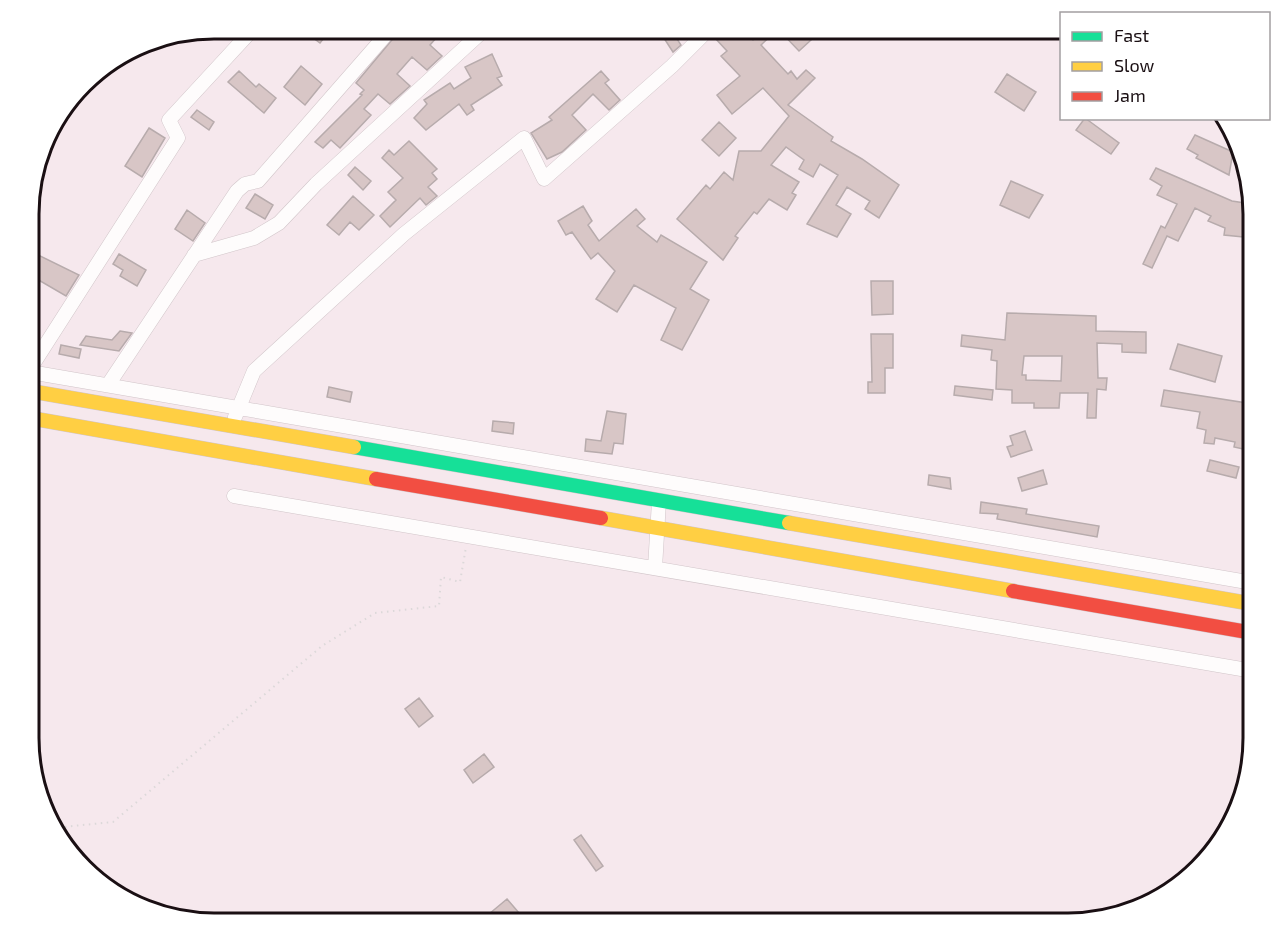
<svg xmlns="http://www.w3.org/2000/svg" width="1282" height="952" font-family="'Exo 2',sans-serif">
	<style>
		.building { fill: #d8c6c6; stroke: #b7abac; stroke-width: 1.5; fill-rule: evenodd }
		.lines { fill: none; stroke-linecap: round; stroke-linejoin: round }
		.street-casing { stroke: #d1c5c9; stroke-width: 15 }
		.fast-casing { stroke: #d1c5c9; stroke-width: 15 }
		.slow-casing { stroke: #d1c5c9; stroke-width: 15 }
		.jam-casing { stroke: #d1c5c9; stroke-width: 15 }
		.path { stroke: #dcd8d9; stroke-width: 2; stroke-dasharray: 1.5 4.5; stroke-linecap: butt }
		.street { stroke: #fefcfc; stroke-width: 14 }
		.fast { stroke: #16e098; stroke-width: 14 }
		.slow { stroke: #ffcf43; stroke-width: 14 }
		.jam { stroke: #f24e42; stroke-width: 14 }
		.rim { fill: none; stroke: #1a0f13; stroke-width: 3 }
	</style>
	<rect width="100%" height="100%" fill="#f6e8ed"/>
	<path class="building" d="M 301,29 L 322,29 L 328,33 L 320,43 Z
		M 401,29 L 444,29 L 430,45 L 442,56 L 427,70 L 412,57 L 397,74 L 410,86 L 390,104 L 378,94 L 364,109 L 371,115 L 340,148 L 331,140 L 323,148 L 315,142 L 362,95 L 360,94 L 364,90 L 356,83 Z
		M 658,29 L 690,29 L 677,39 L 681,45 L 673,52 Z
		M 726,29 L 742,29 L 753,40 L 765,29 L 823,29 L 799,51 L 778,29 L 761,45 L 788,74 L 791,71 L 797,79 L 806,70 L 815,78 L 788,105 L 833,137 L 831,141 L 862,159 L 899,185 L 879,218 L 865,209 L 870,201 L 847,187 L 836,205 L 851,214 L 837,237 L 807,224 L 838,175 L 820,164 L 813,177 L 799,169 L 804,160 L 786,147 L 771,165 L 799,182 L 792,193 L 796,195 L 787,210 L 769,199 L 757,214 L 754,212 L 735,236 L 738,238 L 723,260 L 677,219 L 706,185 L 710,189 L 724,172 L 733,180 L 739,151 L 761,151 L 789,116 L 763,88 L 732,114 L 717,95 L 740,76 L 721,56 L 727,51 L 715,38 Z
		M 492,54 L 502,76 L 497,78 L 502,85 L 471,105 L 474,110 L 467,115 L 459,104 L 426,130 L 414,118 L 427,104 L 424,100 L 450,83 L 454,89 L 471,78 L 465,67 Z
		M 301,66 L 322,84 L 305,105 L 284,87 Z
		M 239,71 L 256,87 L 259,84 L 276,98 L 264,113 L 228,82 Z
		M 601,71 L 609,80 L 605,83 L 620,100 L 609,110 L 593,94 L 572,115 L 586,130 L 562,152 L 547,159 L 531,133 L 552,120 L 549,117 Z
		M 1007,74 L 1036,92 L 1024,111 L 995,92 Z
		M 197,110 L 214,122 L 209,130 L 191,117 Z
		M 1085,118 L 1119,143 L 1111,154 L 1076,130 Z
		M 719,122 L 736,138 L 719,156 L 702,140 Z
		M 149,128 L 165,138 L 142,177 L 125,166 Z
		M 1195,135 L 1233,152 L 1229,175 L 1196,158 L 1198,155 L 1187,149 Z
		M 409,141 L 437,169 L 432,173 L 437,179 L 428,187 L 437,196 L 426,205 L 420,198 L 390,227 L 380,216 L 396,200 L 388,192 L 403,178 L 382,158 L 389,150 L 394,155 Z
		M 355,167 L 371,181 L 363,190 L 348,175 Z
		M 1156,168 L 1232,201 L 1251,204 L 1253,238 L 1224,235 L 1225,228 L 1208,221 L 1211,216 L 1195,208 L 1178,241 L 1167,236 L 1152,268 L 1143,264 L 1161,226 L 1165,228 L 1177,204 L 1157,195 L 1162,186 L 1150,179 Z
		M 1011,181 L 1043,195 L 1029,218 L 1000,205 Z
		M 255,194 L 273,205 L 265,219 L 246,208 Z
		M 353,196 L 374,215 L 359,230 L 350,222 L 339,235 L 327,225 Z
		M 583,206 L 592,221 L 588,225 L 599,241 L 636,209 L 645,219 L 637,226 L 657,242 L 661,235 L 707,262 L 690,289 L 709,300 L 682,350 L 661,340 L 676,308 L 634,285 L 617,312 L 596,299 L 615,271 L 598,253 L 591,259 L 572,232 L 566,235 L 558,221 Z
		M 187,210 L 205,223 L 193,241 L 175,229 Z
		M 30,251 L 79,275 L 66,296 L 30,275 Z
		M 119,254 L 146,270 L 137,286 L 120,276 L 123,270 L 113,264 Z
		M 871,281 L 893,281 L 893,314 L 872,315 Z
		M 1007,313 L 1096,316 L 1096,331 L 1146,332 L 1146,353 L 1122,352 L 1122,344 L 1097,343 L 1098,378 L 1107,378 L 1106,390 L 1097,389 L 1096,418 L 1087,418 L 1088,393 L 1060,393 L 1059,408 L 1034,408 L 1034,403 L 1012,403 L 1012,390 L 996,389 L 997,361 L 991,360 L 992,350 L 961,346 L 962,335 L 1005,340 ZM 1024,356 L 1062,356 L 1061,381 L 1026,380 L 1026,375 L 1022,375 Z
		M 120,331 L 132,333 L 119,351 L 80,345 L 86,336 L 112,340 Z
		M 871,334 L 893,334 L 893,368 L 885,368 L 885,393 L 868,393 L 868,382 L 872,382 Z
		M 1178,344 L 1222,356 L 1215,382 L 1170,369 Z
		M 61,345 L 81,349 L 79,358 L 59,354 Z
		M 955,386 L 993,390 L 992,400 L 954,395 Z
		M 329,387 L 352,392 L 350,402 L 327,397 Z
		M 1164,390 L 1253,404 L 1253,445 L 1249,444 L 1248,450 L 1234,447 L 1235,442 L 1215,438 L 1214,444 L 1204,443 L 1206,430 L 1197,428 L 1200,412 L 1161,406 Z
		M 607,411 L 626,414 L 623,444 L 614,443 L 612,454 L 585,451 L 586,439 L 601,441 Z
		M 493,421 L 514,423 L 513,434 L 492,431 Z
		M 1025,431 L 1032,450 L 1011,457 L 1007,447 L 1013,445 L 1010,436 Z
		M 1210,460 L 1239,467 L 1236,478 L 1207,471 Z
		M 1043,470 L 1047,484 L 1022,491 L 1018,478 Z
		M 929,475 L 950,478 L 951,489 L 928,485 Z
		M 981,502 L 1027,509 L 1026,514 L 1099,526 L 1097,537 L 997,519 L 998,514 L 980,513 Z
		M 419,698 L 433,716 L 419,727 L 405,709 Z
		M 484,754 L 494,767 L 473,783 L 464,770 Z
		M 581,835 L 603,866 L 596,871 L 574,840 Z
		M 507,899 L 519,913 L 507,923 L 497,923 L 489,914 Z"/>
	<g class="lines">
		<g class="street-casing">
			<path id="street" d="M 194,255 L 254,238 L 279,223 L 316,184 L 485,29
				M 30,369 L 178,138 L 169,120 L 253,29
				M 30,372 L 1253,583
				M 108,385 L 237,191 L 245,184 L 258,181 L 391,29
				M 235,417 L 254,371 L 404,234 L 524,138 L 544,179 L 672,66 L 709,29
				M 234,496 L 1253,671
				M 655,568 L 659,501"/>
		</g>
		<g class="fast-casing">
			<path id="fast" d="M 354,447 L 789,523"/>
		</g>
		<g class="slow-casing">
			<path id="slow" d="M 30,391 L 354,447
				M 30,418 L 376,479
				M 601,518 L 1013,591
				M 789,523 L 1253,604"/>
		</g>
		<g class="jam-casing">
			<path id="jam" d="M 376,479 L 601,518
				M 1013,591 L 1253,633"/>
		</g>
		<path class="path" d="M 53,828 L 113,822 L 322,646 L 375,613 L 439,606 L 441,577 L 460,582 L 466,547"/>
		<use href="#street" class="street"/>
		<use href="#fast" class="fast"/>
		<use href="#slow" class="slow"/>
		<use href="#jam" class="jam"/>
	</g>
	<path d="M0 0H1282V952H0ZM214 39H1068A175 175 0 0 1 1243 214V738A175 175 0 0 1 1068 913H214A175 175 0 0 1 39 738V214A175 175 0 0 1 214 39Z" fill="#fff" fill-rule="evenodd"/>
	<path class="rim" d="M214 39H1068A175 175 0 0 1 1243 214V738A175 175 0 0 1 1068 913H214A175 175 0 0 1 39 738V214A175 175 0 0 1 214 39Z"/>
	<rect x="1060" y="12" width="210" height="108" fill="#ffffff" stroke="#a39fa1" stroke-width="1.5"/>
	<rect x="1072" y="32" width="30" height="9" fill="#16e098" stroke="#a39fa1" stroke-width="1.5"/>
	<text x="1114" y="42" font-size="18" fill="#1a0f13">Fast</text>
	<rect x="1072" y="62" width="30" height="9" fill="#ffcf43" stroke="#a39fa1" stroke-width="1.5"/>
	<text x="1114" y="72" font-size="18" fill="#1a0f13">Slow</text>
	<rect x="1072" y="92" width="30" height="9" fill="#f24e42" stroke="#a39fa1" stroke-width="1.5"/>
	<text x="1114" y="102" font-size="18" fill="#1a0f13">Jam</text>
</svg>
